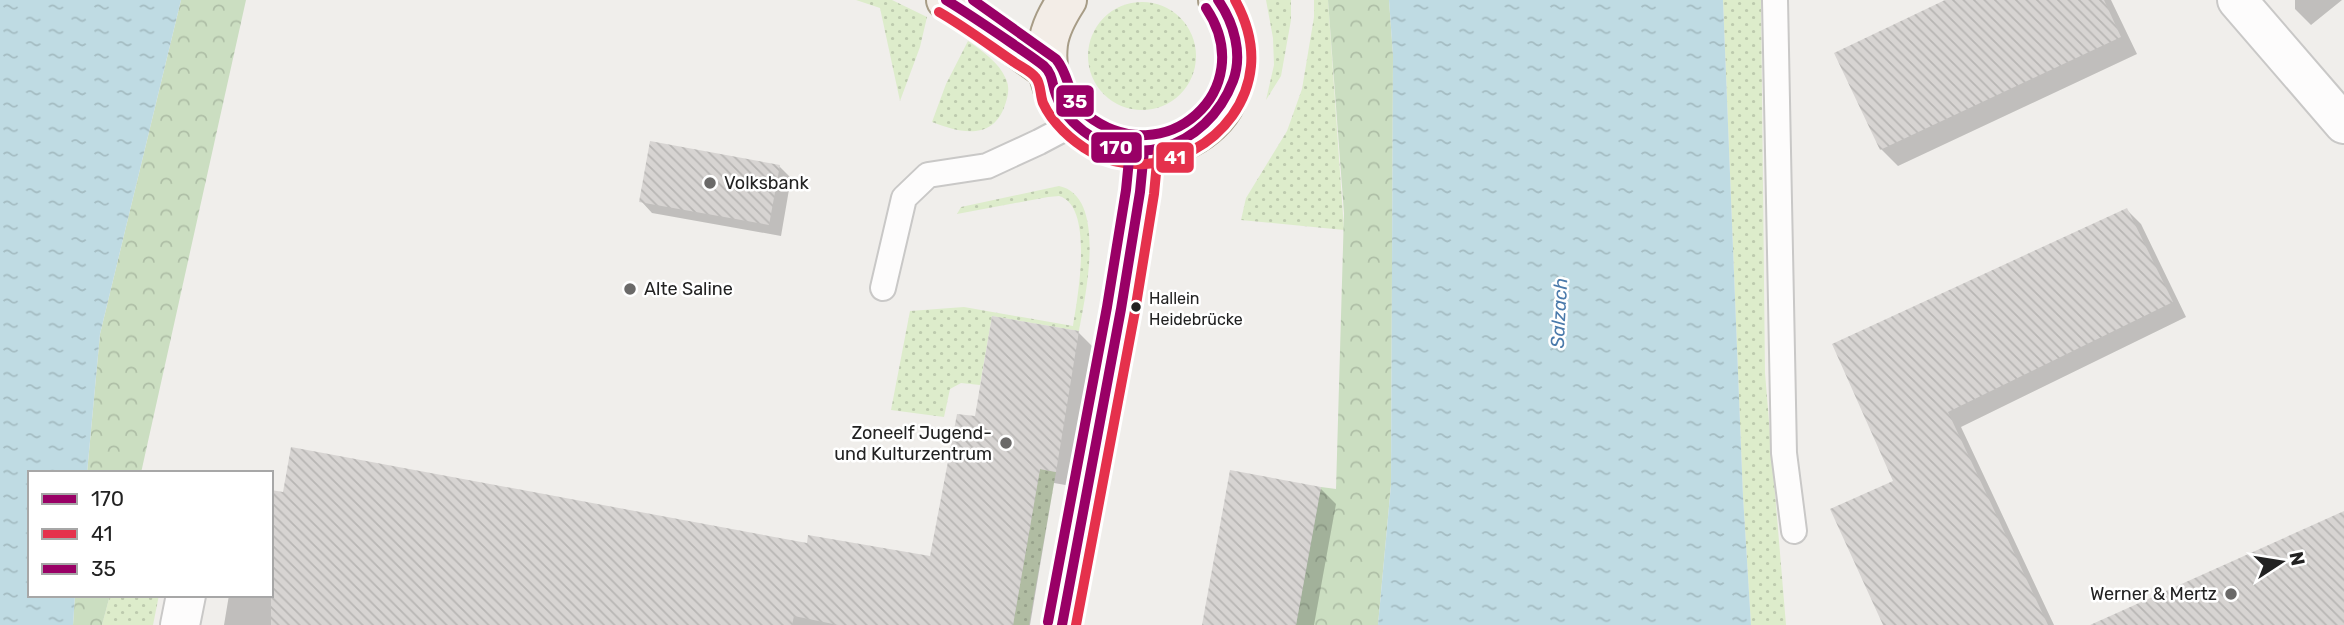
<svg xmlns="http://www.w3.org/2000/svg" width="2344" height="625" font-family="Rubik,sans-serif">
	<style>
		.grass { fill: url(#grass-dots) }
		.forest { fill: url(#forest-crowns) }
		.water { fill: url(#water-ripples) }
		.shadow { fill: #0003 }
		.building { fill: url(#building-back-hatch) }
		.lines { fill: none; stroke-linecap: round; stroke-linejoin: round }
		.lane-casing { stroke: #c9c8c7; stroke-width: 28 }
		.street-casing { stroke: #c9c8c7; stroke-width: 42 }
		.primary-casing { stroke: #a79c86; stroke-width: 42 }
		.lane { stroke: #fdfcfc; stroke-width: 24 }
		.street { stroke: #fdfcfc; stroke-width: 38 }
		.primary { stroke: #f3ede7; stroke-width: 38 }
		.bus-1-casing { stroke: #fff; stroke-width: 16 }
		.bus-2-casing { stroke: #fff; stroke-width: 16 }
		.bus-3-casing { stroke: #fff; stroke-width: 16 }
		.bus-1 { stroke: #906; stroke-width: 10 }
		.bus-2 { stroke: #e5314c; stroke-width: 10 }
		.bus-3 { stroke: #906; stroke-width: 10 }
		.poi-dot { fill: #6a6968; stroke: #fff; stroke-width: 2.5 }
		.bus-dot { fill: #222; stroke: #fff; stroke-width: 2.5 }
		.labels { text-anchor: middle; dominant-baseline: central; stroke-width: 5; stroke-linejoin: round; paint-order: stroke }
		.bus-label { font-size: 16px; fill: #222; stroke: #fff; text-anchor: start }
		.poi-label { font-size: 18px; fill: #222; stroke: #fff; text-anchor: start }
		.water-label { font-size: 19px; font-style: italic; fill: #4a7aab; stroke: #fff }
		.line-badge { stroke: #fff; stroke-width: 2.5 }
		.badge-label { font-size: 19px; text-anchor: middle; font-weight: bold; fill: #fff }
	</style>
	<defs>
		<pattern id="grass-dots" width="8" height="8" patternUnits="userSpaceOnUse" patternTransform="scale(1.75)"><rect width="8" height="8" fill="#ddeccb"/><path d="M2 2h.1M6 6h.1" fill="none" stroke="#bdcaae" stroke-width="1.8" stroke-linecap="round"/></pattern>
		<pattern id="forest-crowns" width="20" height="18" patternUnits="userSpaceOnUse" patternTransform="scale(1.75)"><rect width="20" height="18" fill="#cbdec1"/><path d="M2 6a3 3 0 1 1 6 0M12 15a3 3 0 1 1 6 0" fill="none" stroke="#aebea6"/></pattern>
		<pattern id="water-ripples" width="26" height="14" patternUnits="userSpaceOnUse" patternTransform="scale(1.75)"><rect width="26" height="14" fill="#bfdbe3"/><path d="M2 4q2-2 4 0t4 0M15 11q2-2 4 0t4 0" fill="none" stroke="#a4bcc2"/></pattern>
		<pattern id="building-back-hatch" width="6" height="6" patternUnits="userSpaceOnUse" patternTransform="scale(1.75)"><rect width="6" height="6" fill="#d7d4d2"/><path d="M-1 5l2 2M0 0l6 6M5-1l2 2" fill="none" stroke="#b8b6b4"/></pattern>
	</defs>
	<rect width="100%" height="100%" fill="#f0eeeb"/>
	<path class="grass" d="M 856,0 L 892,0 L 927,17 L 920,47 L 900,101 L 880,8 Z
		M 1266,0 L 1291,0 L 1291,20 L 1281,76 L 1266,100 L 1274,65 L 1273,38 Z
		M 1314,0 L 1328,0 L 1344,230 L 1241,220 L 1246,198 L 1287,131 L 1302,89 L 1314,17 Z
		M 1723,0 L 1761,0 L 1765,373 L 1786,625 L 1751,625 L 1743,496 Z
		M1088 56a54 54 0 1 1 108 0a54 54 0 1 1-108 0Z
		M 968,41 C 982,51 999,62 1006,79 C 1010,88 1008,96 1005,105 C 993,141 960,133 932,122 L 946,84 Z
		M 1059,186 C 1108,196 1085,298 1079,331 L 992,316 L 980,385 L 961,383 L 950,389 L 944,417 L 891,410 L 910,311 L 964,307 L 1073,326 C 1077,301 1095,206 1059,196 C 1056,196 1052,197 1048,197 L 957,214 L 961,207 Z
		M 1040,469 L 1056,472 L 1029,625 L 1013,625 Z
		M 110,595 L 159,595 L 153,625 L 102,625 Z"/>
	<path class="forest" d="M 181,0 L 246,0 L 141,473 L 87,473 L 100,334 Z
		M 1328,0 L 1389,0 L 1393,55 L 1391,485 L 1378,625 L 1296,625 L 1321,487 L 1336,489 L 1344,213 Z
		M 75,595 L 110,595 L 102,625 L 73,625 Z"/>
	<path class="water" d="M 0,0 L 181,0 L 100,334 L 87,473 L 30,473 L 30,595 L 75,595 L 73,625 L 0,625 Z
		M 1389,0 L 1723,0 L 1743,496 L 1751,625 L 1378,625 L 1391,485 L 1393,55 Z"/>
	<path class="shadow" d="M 1949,0 L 2111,0 L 2137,54 L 1898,166 L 1881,149 Z
		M 2295,0 L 2342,0 L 2311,25 L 2295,9 Z
		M 779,166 L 791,178 L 781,236 L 652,213 L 641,201 Z
		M 2127,210 L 2141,224 L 2186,317 L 1961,427 L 2054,625 L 1885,625 L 1896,482 L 1835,345 Z
		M 1079,333 L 1094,348 L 1071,486 L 1054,483 L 1030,625 L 224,625 L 229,595 L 271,595 L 809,545 L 931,558 L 976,418 Z
		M 1320,488 L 1336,504 L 1314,625 L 1204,625 Z"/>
	<path class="building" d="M 1945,0 L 2104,0 L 2121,37 L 1880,150 L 1834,53 Z
		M 650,141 L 780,165 L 769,225 L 639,202 Z
		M 2127,208 L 2173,302 L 1948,412 L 2048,625 L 1883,625 L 1830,509 L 1893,481 L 1832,344 Z
		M 992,316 L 1079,331 L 1056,472 L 1040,469 L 1013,625 L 838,625 L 794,616 L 792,625 L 271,625 L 271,490 L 283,492 L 291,447 L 807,543 L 808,535 L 930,556 L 957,414 L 975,416 Z
		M 1230,470 L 1321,487 L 1296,625 L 1202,625 Z
		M 2344,511 L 2344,625 L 2090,625 Z"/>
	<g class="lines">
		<g class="lane-casing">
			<path id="lane" d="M 1775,0 L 1784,453 L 1794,531
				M 883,288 L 904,198 L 928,175 L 987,166 L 1039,142 L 1075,123"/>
		</g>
		<g class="street-casing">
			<path id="street" d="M 2237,0 L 2344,124
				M 180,625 L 186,595"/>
		</g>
		<g class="primary-casing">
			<path id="primary" d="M 946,0 L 964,10 L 1048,70
				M 1067,0 C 1058,14 1050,28 1048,44 C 1039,121 1121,176 1188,138 C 1203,130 1219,117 1226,101 C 1229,95 1231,88 1233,81 C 1242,55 1234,21 1218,0
				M 1062,625 L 1121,309 L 1140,192 L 1144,151"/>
		</g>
		<use href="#lane" class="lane"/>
		<use href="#street" class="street"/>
		<use href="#primary" class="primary"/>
		<g class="bus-1-casing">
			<path id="bus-1" d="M 946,0 C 969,14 991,29 1013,44 C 1023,51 1034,58 1044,66 C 1053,74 1052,85 1056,95 C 1059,104 1066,115 1073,122 C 1128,176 1207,149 1233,81 C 1243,54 1234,23 1218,0
				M 1062,625 L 1121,309 L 1140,192 L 1144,151"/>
		</g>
		<g class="bus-2-casing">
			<path id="bus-2" d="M 939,12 C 965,27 989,45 1014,62 C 1021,67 1031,71 1036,78 C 1041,84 1040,95 1043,103 C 1052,123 1072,141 1091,152 C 1156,188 1244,140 1251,66 C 1253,43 1246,20 1235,0
				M 1076,625 L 1135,311 L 1154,194 L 1158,152"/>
		</g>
		<g class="bus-3-casing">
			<path id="bus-3" d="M 973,0 L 1056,59 C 1071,77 1067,99 1087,115 C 1164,175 1261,90 1206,8
				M 1048,622 L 1107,307 L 1126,190 L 1130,150"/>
		</g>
		<use href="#bus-1" class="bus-1"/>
		<use href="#bus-2" class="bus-2"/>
		<use href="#bus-3" class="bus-3"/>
	</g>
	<g class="poi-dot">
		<circle cx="710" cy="183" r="7"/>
		<circle cx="630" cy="289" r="7"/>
		<circle cx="1006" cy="443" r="7"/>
		<circle cx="2231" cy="594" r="7"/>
	</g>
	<circle class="bus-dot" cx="1136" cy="307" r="6"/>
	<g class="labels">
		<g class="bus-label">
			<text x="1149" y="298">Hallein<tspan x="1149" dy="21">Heidebrücke</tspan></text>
		</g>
		<g class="poi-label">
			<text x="724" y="183">Volksbank</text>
			<text x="644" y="289">Alte Saline</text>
			<text x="992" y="433" text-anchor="end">Zoneelf Jugend-<tspan x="992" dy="21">und Kulturzentrum</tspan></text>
			<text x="2217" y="594" text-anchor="end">Werner &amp; Mertz</text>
		</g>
		<g class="water-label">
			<text transform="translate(1559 313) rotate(-87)">Salzach</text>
		</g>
	</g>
	<g class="line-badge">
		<rect x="1055" y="84" width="40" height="34" rx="7" fill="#906"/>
		<rect x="1090" y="131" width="53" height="33" rx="7" fill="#906"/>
		<rect x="1155" y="141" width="40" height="33" rx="7" fill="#e5314c"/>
	</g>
	<g class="badge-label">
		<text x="1075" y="108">35</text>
		<text x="1116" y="154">170</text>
		<text x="1175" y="164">41</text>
	</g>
	<rect x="28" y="471" width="245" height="126" fill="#ffffff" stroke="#a7a7a7" stroke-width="2"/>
	<rect x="42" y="494" width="35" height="10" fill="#990066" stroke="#a7a7a7" stroke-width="2"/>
	<text x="91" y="506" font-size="21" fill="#222222">170</text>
	<rect x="42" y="529" width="35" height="10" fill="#e5314c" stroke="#a7a7a7" stroke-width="2"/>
	<text x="91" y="541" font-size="21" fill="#222222">41</text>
	<rect x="42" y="564" width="35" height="10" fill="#990066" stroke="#a7a7a7" stroke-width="2"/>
	<text x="91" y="576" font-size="21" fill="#222222">35</text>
	<g transform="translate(2281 562) rotate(78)" stroke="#ffffff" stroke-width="5" paint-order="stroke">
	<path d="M0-5L12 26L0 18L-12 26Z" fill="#222222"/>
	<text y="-10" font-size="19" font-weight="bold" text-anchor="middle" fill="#222222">N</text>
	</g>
</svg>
